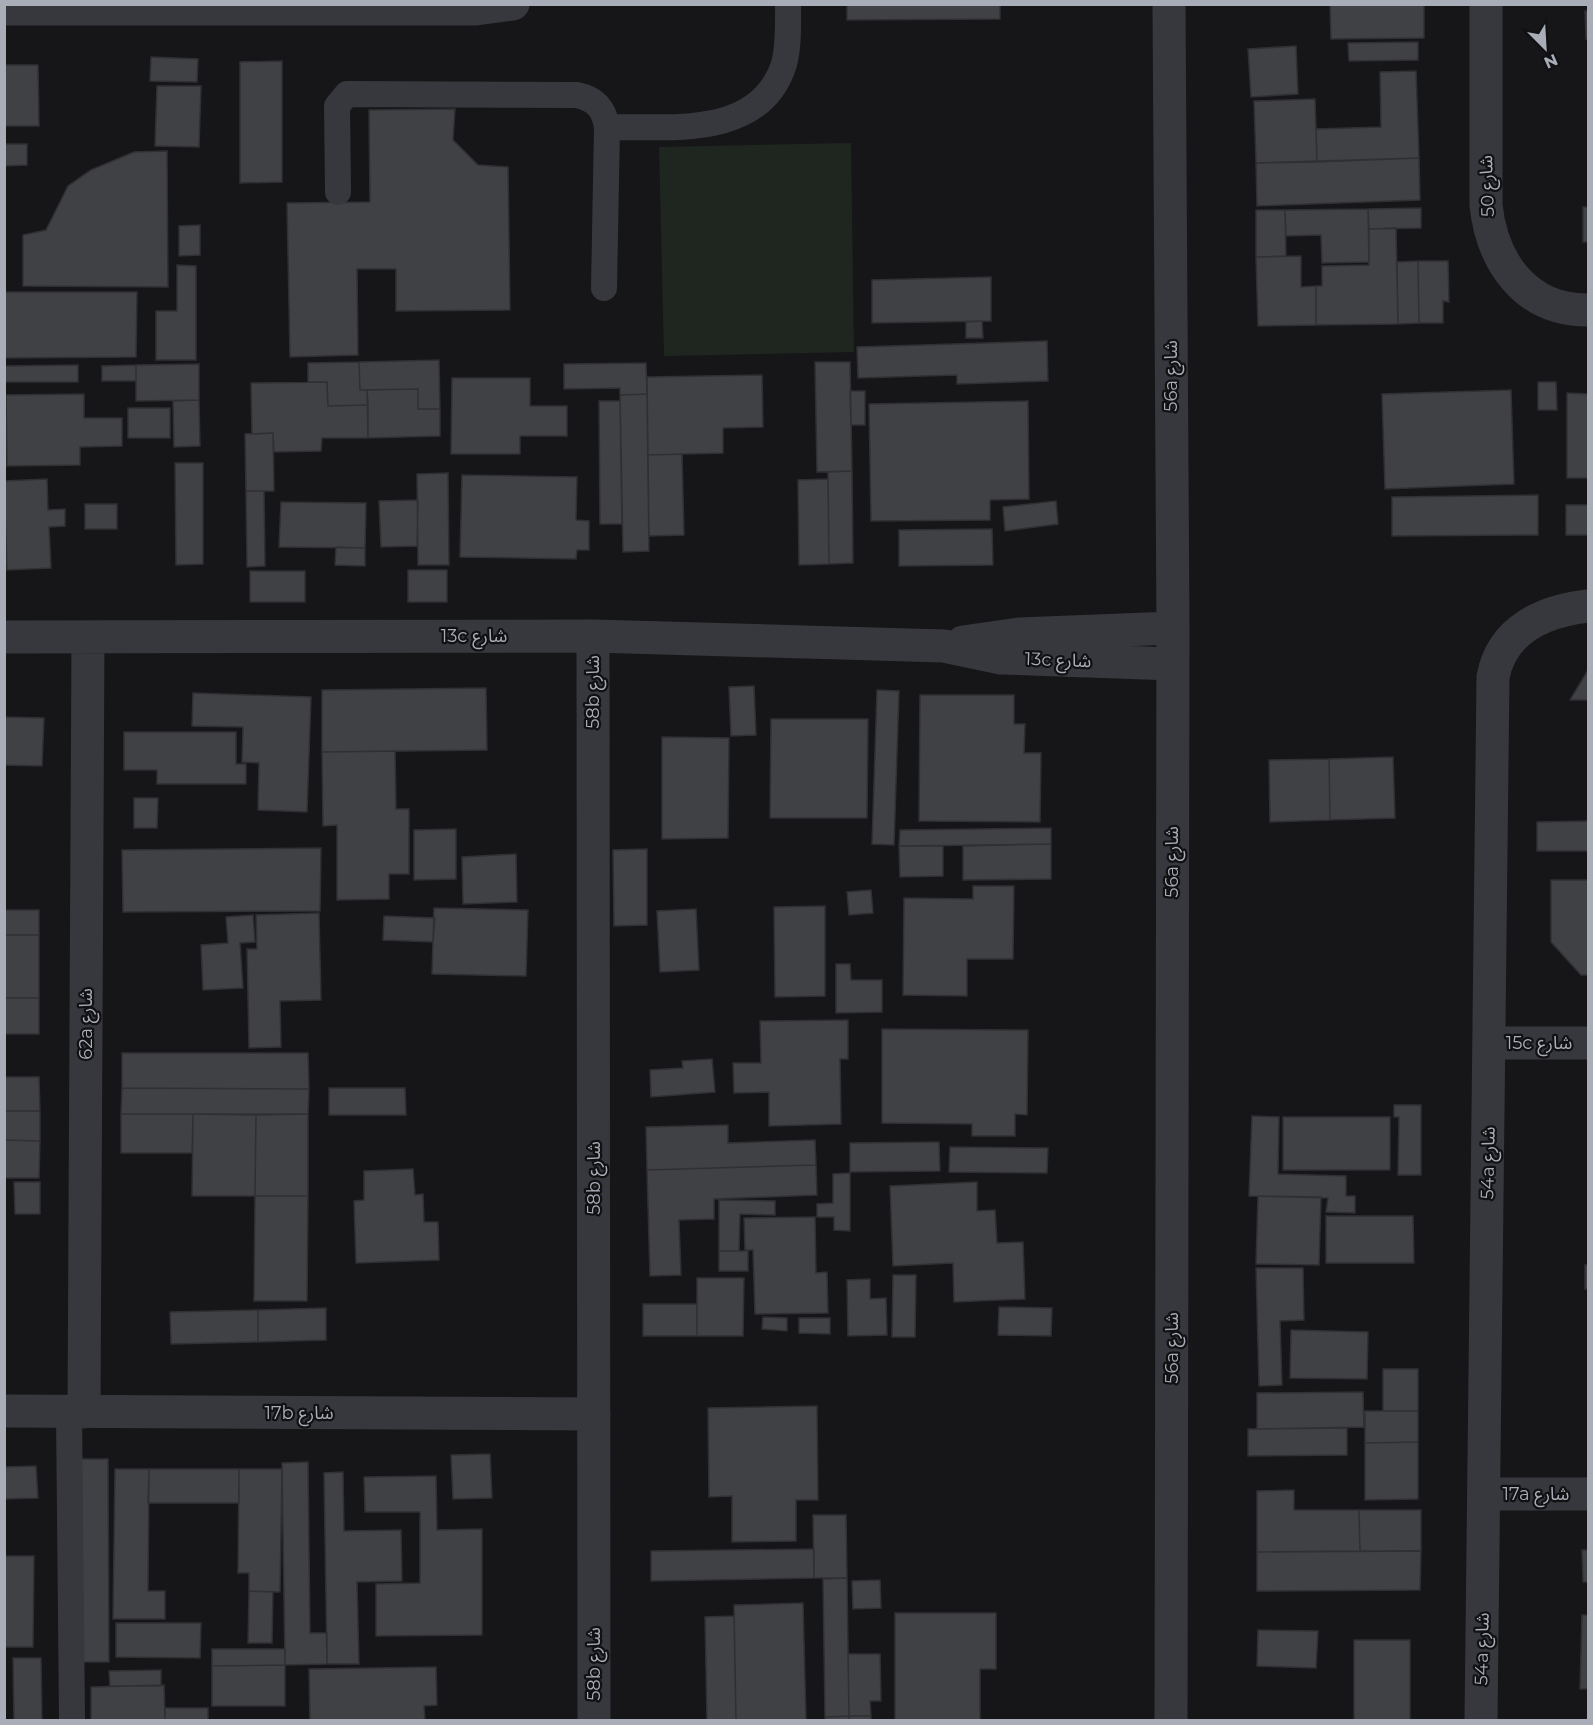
<svg xmlns="http://www.w3.org/2000/svg" width="1593" height="1725" font-family="Montserrat,'Noto Sans Arabic',sans-serif">
	<style>
		.green { fill: #1e261f }
		.building { fill: #404145; stroke: #303034; stroke-width: 1.5 }
		.lines { fill: none; stroke-linecap: round; stroke-linejoin: round }
		.service { stroke: #37383d; stroke-width: 26 }
		.minor { stroke: #37383d; stroke-width: 33 }
		.labels { text-anchor: middle; dominant-baseline: central; stroke-width: 4.5; stroke-linejoin: round; paint-order: stroke }
		.street-label { font-size: 18px; fill: #a8adb8; stroke: #111113 }
	</style>
	<rect width="100%" height="100%" fill="#161618"/>
	<path class="green" d="M 851,143 L 854,352 L 664,356 L 659,147 Z"/>
	<path class="building" d="M 847,4 L 1000,4 L 1000,19 L 847,20 Z
		M 1330,4 L 1424,4 L 1424,38 L 1331,39 Z
		M 1585,11 L 1588,11 L 1588,39 L 1586,39 Z
		M 1418,42 L 1418,60 L 1349,61 L 1348,43 Z
		M 1296,46 L 1298,94 L 1251,97 L 1248,49 Z
		M 151,57 L 198,59 L 197,82 L 150,81 Z
		M 282,61 L 282,182 L 240,183 L 240,62 Z
		M 4,65 L 38,65 L 39,126 L 4,126 Z
		M 1416,71 L 1419,158 L 1317,162 L 1316,129 L 1381,127 L 1380,72 Z
		M 157,86 L 201,86 L 199,147 L 155,146 Z
		M 1315,99 L 1317,162 L 1256,163 L 1254,101 Z
		M 455,109 L 453,140 L 478,165 L 508,167 L 510,310 L 396,311 L 396,269 L 357,269 L 358,355 L 290,357 L 287,203 L 370,202 L 369,110 Z
		M 4,144 L 27,144 L 27,165 L 4,166 Z
		M 167,151 L 168,287 L 23,286 L 23,235 L 46,230 L 68,186 L 91,170 L 134,152 Z
		M 1419,158 L 1420,200 L 1257,206 L 1256,163 Z
		M 1583,207 L 1588,207 L 1588,242 L 1583,242 Z
		M 1421,208 L 1421,228 L 1369,229 L 1368,209 Z
		M 1368,209 L 1369,262 L 1322,263 L 1321,235 L 1286,236 L 1285,210 Z
		M 1256,210 L 1285,210 L 1286,256 L 1256,257 Z
		M 200,225 L 200,255 L 179,256 L 179,226 Z
		M 1396,228 L 1398,324 L 1316,325 L 1316,286 L 1322,286 L 1322,266 L 1369,265 L 1369,229 Z
		M 1301,256 L 1301,287 L 1316,286 L 1316,325 L 1258,326 L 1256,257 Z
		M 1418,261 L 1448,261 L 1449,302 L 1443,301 L 1443,323 L 1419,323 Z
		M 1418,261 L 1419,323 L 1398,324 L 1397,262 Z
		M 177,265 L 196,266 L 196,360 L 156,360 L 156,311 L 177,311 Z
		M 991,277 L 991,321 L 872,323 L 872,280 Z
		M 4,292 L 137,292 L 136,357 L 4,358 Z
		M 982,321 L 983,338 L 966,338 L 966,322 Z
		M 1047,341 L 1048,381 L 957,384 L 957,375 L 858,378 L 857,347 Z
		M 439,360 L 440,409 L 418,409 L 418,389 L 360,390 L 359,362 Z
		M 359,362 L 360,390 L 367,390 L 368,405 L 328,406 L 327,382 L 308,382 L 308,363 Z
		M 815,362 L 850,362 L 852,471 L 817,472 Z
		M 646,363 L 647,394 L 620,395 L 620,388 L 564,389 L 564,364 Z
		M 199,364 L 199,400 L 136,401 L 136,365 Z
		M 78,365 L 78,382 L 4,382 L 4,366 Z
		M 136,365 L 136,381 L 102,381 L 102,366 Z
		M 762,375 L 763,427 L 723,428 L 723,453 L 648,455 L 647,377 Z
		M 452,378 L 530,378 L 530,406 L 567,406 L 567,436 L 520,436 L 520,454 L 451,454 Z
		M 327,382 L 328,406 L 368,405 L 368,438 L 322,438 L 321,451 L 274,452 L 273,433 L 252,434 L 251,383 Z
		M 1538,382 L 1556,382 L 1557,410 L 1538,410 Z
		M 418,389 L 418,409 L 440,409 L 440,436 L 368,438 L 367,390 Z
		M 1511,390 L 1514,484 L 1385,489 L 1382,394 Z
		M 850,391 L 865,391 L 865,425 L 851,425 Z
		M 1567,393 L 1588,394 L 1588,478 L 1567,478 Z
		M 84,394 L 84,418 L 122,418 L 122,446 L 80,447 L 80,465 L 7,466 L 6,395 Z
		M 647,394 L 649,551 L 623,552 L 620,395 Z
		M 199,400 L 200,446 L 174,447 L 173,401 Z
		M 599,401 L 620,401 L 622,524 L 600,524 Z
		M 1028,401 L 1029,499 L 990,500 L 990,520 L 871,521 L 869,404 Z
		M 128,408 L 170,408 L 170,438 L 128,438 Z
		M 273,433 L 274,491 L 246,491 L 245,434 Z
		M 682,454 L 684,535 L 649,536 L 648,455 Z
		M 175,463 L 203,463 L 203,564 L 176,565 Z
		M 852,471 L 853,563 L 829,564 L 828,472 Z
		M 448,473 L 449,565 L 418,565 L 417,474 Z
		M 462,475 L 577,477 L 576,520 L 589,521 L 589,550 L 577,550 L 576,559 L 460,557 Z
		M 47,479 L 48,510 L 65,509 L 65,526 L 49,527 L 51,568 L 7,570 L 4,481 Z
		M 828,479 L 829,564 L 799,565 L 798,480 Z
		M 246,491 L 264,491 L 265,566 L 247,567 Z
		M 1538,495 L 1538,535 L 1392,536 L 1392,497 Z
		M 418,500 L 417,546 L 381,547 L 379,501 Z
		M 1056,501 L 1058,524 L 1005,531 L 1003,507 Z
		M 281,502 L 366,503 L 365,548 L 279,547 Z
		M 85,504 L 117,504 L 117,529 L 85,529 Z
		M 1566,505 L 1588,505 L 1588,535 L 1566,535 Z
		M 992,529 L 993,565 L 899,566 L 899,530 Z
		M 336,547 L 365,548 L 365,566 L 335,565 Z
		M 408,570 L 447,570 L 447,602 L 408,602 Z
		M 250,571 L 305,571 L 305,602 L 250,602 Z
		M 1588,670 L 1588,700 L 1570,700 Z
		M 754,686 L 756,735 L 731,736 L 729,687 Z
		M 486,688 L 487,750 L 322,752 L 322,690 Z
		M 877,690 L 899,691 L 894,845 L 872,844 Z
		M 193,693 L 311,697 L 307,812 L 258,810 L 259,763 L 242,762 L 243,727 L 192,726 Z
		M 920,695 L 1014,695 L 1014,724 L 1025,724 L 1024,753 L 1041,753 L 1040,822 L 919,821 Z
		M 4,717 L 44,718 L 42,766 L 4,765 Z
		M 771,719 L 868,719 L 867,818 L 770,818 Z
		M 124,732 L 236,732 L 236,764 L 246,764 L 246,784 L 157,784 L 157,770 L 124,770 Z
		M 662,737 L 729,738 L 728,838 L 662,839 Z
		M 395,751 L 396,809 L 409,809 L 409,874 L 389,874 L 389,899 L 337,900 L 337,825 L 323,826 L 322,752 Z
		M 1393,757 L 1395,818 L 1330,820 L 1329,759 Z
		M 1329,759 L 1330,820 L 1270,822 L 1269,760 Z
		M 134,798 L 158,798 L 157,828 L 134,828 Z
		M 1588,821 L 1588,851 L 1537,851 L 1537,822 Z
		M 1051,828 L 1051,844 L 899,846 L 900,830 Z
		M 456,829 L 456,879 L 414,880 L 414,830 Z
		M 1051,844 L 1051,879 L 963,880 L 963,846 Z
		M 899,846 L 943,846 L 943,876 L 900,877 Z
		M 321,848 L 320,911 L 123,912 L 122,850 Z
		M 647,849 L 647,925 L 614,926 L 613,850 Z
		M 516,854 L 517,902 L 463,904 L 462,857 Z
		M 1551,880 L 1588,880 L 1588,975 L 1581,975 L 1551,942 Z
		M 973,886 L 1014,886 L 1013,959 L 967,959 L 967,996 L 903,995 L 904,898 L 973,899 Z
		M 871,890 L 873,913 L 849,915 L 847,892 Z
		M 825,906 L 825,996 L 775,997 L 774,907 Z
		M 434,908 L 528,910 L 526,976 L 432,974 Z
		M 696,909 L 699,970 L 660,972 L 657,911 Z
		M 4,910 L 39,910 L 39,935 L 4,935 Z
		M 319,913 L 321,1000 L 280,1001 L 281,1047 L 249,1048 L 247,949 L 257,949 L 256,915 Z
		M 253,915 L 255,942 L 240,943 L 243,988 L 203,990 L 201,945 L 228,943 L 226,917 Z
		M 384,916 L 435,918 L 433,942 L 383,940 Z
		M 4,935 L 39,935 L 39,998 L 4,998 Z
		M 836,964 L 850,964 L 851,980 L 882,980 L 882,1012 L 836,1013 Z
		M 4,998 L 39,998 L 39,1034 L 4,1034 Z
		M 848,1020 L 848,1059 L 840,1059 L 841,1124 L 769,1126 L 769,1092 L 734,1093 L 733,1063 L 761,1063 L 760,1021 Z
		M 882,1029 L 1028,1030 L 1027,1115 L 1015,1114 L 1015,1136 L 972,1136 L 972,1124 L 882,1123 Z
		M 122,1053 L 308,1053 L 309,1089 L 122,1088 Z
		M 712,1059 L 715,1092 L 651,1097 L 650,1070 L 683,1068 L 682,1061 Z
		M 4,1077 L 39,1077 L 40,1111 L 4,1111 Z
		M 122,1088 L 309,1089 L 308,1114 L 121,1114 Z
		M 329,1088 L 405,1088 L 406,1115 L 329,1115 Z
		M 1394,1105 L 1421,1105 L 1421,1175 L 1398,1175 L 1399,1117 L 1394,1117 Z
		M 4,1111 L 40,1111 L 40,1141 L 4,1140 Z
		M 121,1114 L 193,1114 L 192,1153 L 121,1153 Z
		M 193,1114 L 256,1115 L 255,1196 L 192,1196 Z
		M 308,1114 L 308,1196 L 255,1196 L 256,1115 Z
		M 1252,1116 L 1279,1117 L 1278,1174 L 1346,1176 L 1346,1196 L 1355,1196 L 1355,1213 L 1326,1212 L 1328,1198 L 1249,1196 Z
		M 1283,1117 L 1390,1117 L 1390,1170 L 1283,1170 Z
		M 728,1125 L 728,1143 L 815,1140 L 816,1165 L 647,1170 L 646,1127 Z
		M 4,1140 L 40,1141 L 39,1178 L 4,1178 Z
		M 939,1142 L 940,1171 L 850,1172 L 850,1143 Z
		M 950,1147 L 1048,1148 L 1047,1173 L 949,1172 Z
		M 816,1165 L 817,1195 L 714,1199 L 714,1219 L 679,1220 L 681,1275 L 650,1276 L 647,1170 Z
		M 413,1169 L 415,1195 L 423,1194 L 424,1222 L 438,1222 L 439,1260 L 356,1263 L 354,1201 L 364,1200 L 364,1171 Z
		M 850,1173 L 850,1231 L 834,1230 L 834,1217 L 817,1217 L 817,1204 L 833,1203 L 833,1174 Z
		M 14,1182 L 40,1182 L 40,1214 L 15,1214 Z
		M 977,1182 L 977,1211 L 995,1210 L 997,1243 L 1023,1242 L 1025,1299 L 954,1302 L 953,1263 L 893,1266 L 890,1186 Z
		M 255,1196 L 308,1196 L 307,1301 L 254,1301 Z
		M 1258,1196 L 1321,1197 L 1319,1265 L 1256,1264 Z
		M 719,1200 L 775,1201 L 775,1215 L 740,1214 L 739,1251 L 719,1251 Z
		M 1326,1216 L 1413,1216 L 1414,1263 L 1326,1263 Z
		M 815,1217 L 816,1273 L 827,1272 L 828,1313 L 755,1314 L 753,1250 L 745,1250 L 744,1218 Z
		M 719,1251 L 748,1251 L 748,1271 L 719,1271 Z
		M 1585,1265 L 1588,1265 L 1588,1289 L 1585,1289 Z
		M 1256,1268 L 1303,1268 L 1304,1320 L 1280,1321 L 1282,1385 L 1259,1386 Z
		M 893,1275 L 916,1275 L 915,1337 L 892,1337 Z
		M 697,1278 L 744,1278 L 743,1336 L 697,1336 Z
		M 870,1279 L 870,1299 L 886,1298 L 887,1335 L 848,1336 L 847,1280 Z
		M 643,1304 L 697,1304 L 697,1336 L 643,1336 Z
		M 999,1307 L 1052,1308 L 1051,1336 L 998,1335 Z
		M 326,1308 L 326,1340 L 258,1342 L 258,1310 Z
		M 258,1310 L 258,1342 L 171,1344 L 170,1312 Z
		M 763,1317 L 787,1318 L 787,1331 L 762,1329 Z
		M 799,1318 L 830,1318 L 830,1334 L 799,1333 Z
		M 1291,1330 L 1368,1332 L 1367,1379 L 1290,1378 Z
		M 1383,1369 L 1418,1369 L 1418,1411 L 1383,1411 Z
		M 1363,1392 L 1364,1427 L 1257,1429 L 1257,1393 Z
		M 817,1406 L 818,1500 L 796,1500 L 796,1541 L 732,1542 L 732,1496 L 709,1497 L 708,1408 Z
		M 1365,1411 L 1418,1411 L 1418,1442 L 1365,1443 Z
		M 1347,1428 L 1347,1455 L 1248,1456 L 1248,1429 Z
		M 1418,1442 L 1418,1499 L 1365,1500 L 1365,1443 Z
		M 490,1454 L 492,1498 L 453,1499 L 451,1455 Z
		M 80,1459 L 108,1459 L 109,1662 L 80,1662 Z
		M 308,1462 L 310,1633 L 327,1633 L 327,1664 L 285,1665 L 282,1463 Z
		M 36,1466 L 38,1498 L 4,1499 L 4,1467 Z
		M 115,1469 L 149,1469 L 148,1591 L 165,1591 L 165,1619 L 113,1619 Z
		M 149,1469 L 239,1469 L 239,1503 L 148,1503 Z
		M 239,1469 L 282,1469 L 280,1592 L 249,1591 L 249,1573 L 238,1573 Z
		M 343,1472 L 344,1531 L 401,1530 L 402,1581 L 357,1582 L 359,1664 L 327,1664 L 324,1473 Z
		M 436,1476 L 437,1530 L 482,1529 L 482,1635 L 376,1636 L 376,1584 L 420,1583 L 420,1512 L 365,1512 L 364,1477 Z
		M 1294,1490 L 1294,1510 L 1359,1510 L 1360,1551 L 1257,1552 L 1257,1491 Z
		M 1359,1510 L 1421,1510 L 1421,1551 L 1360,1551 Z
		M 813,1515 L 846,1515 L 847,1578 L 814,1578 Z
		M 814,1549 L 814,1578 L 651,1581 L 651,1551 Z
		M 1582,1550 L 1588,1550 L 1588,1582 L 1583,1582 Z
		M 1421,1551 L 1420,1590 L 1257,1591 L 1257,1552 Z
		M 4,1556 L 34,1556 L 33,1647 L 4,1647 Z
		M 847,1578 L 849,1716 L 825,1717 L 823,1579 Z
		M 880,1580 L 881,1608 L 853,1609 L 852,1581 Z
		M 249,1591 L 273,1592 L 272,1643 L 248,1643 Z
		M 803,1603 L 806,1720 L 736,1720 L 734,1605 Z
		M 895,1613 L 996,1613 L 996,1669 L 980,1669 L 980,1720 L 895,1720 Z
		M 1582,1615 L 1588,1615 L 1588,1689 L 1580,1689 Z
		M 734,1616 L 736,1720 L 707,1720 L 705,1617 Z
		M 116,1623 L 201,1623 L 200,1658 L 116,1657 Z
		M 1258,1630 L 1318,1631 L 1316,1668 L 1257,1666 Z
		M 1354,1640 L 1410,1640 L 1410,1720 L 1354,1720 Z
		M 212,1649 L 285,1649 L 285,1665 L 212,1666 Z
		M 848,1654 L 880,1654 L 881,1701 L 870,1701 L 871,1716 L 849,1716 Z
		M 13,1658 L 41,1658 L 42,1720 L 14,1720 Z
		M 285,1665 L 285,1706 L 212,1706 L 212,1666 Z
		M 436,1667 L 437,1705 L 424,1706 L 425,1720 L 310,1720 L 309,1669 Z
		M 161,1670 L 161,1686 L 110,1686 L 109,1671 Z
		M 164,1685 L 165,1720 L 91,1720 L 91,1687 Z
		M 165,1708 L 208,1708 L 208,1720 L 165,1720 Z
		M 849,1716 L 871,1716 L 871,1720 L 849,1720 Z
		M 849,1716 L 849,1720 L 825,1720 L 825,1717 Z"/>
	<g class="lines">
		<path class="service" d="M 607,127 C 668,126 760,140 784,64 C 789,45 788,24 788,4
			M 338,192 L 337,106 L 347,94 L 577,95 C 595,99 604,108 607,127 L 604,288
			M 69,1412 L 72,1720"/>
		<path class="minor" d="M 1169,4 L 1173,628 L 1171,1720
			M 1486,4 L 1486,205 C 1492,262 1526,311 1588,310
			M 4,9 L 476,9 L 513,4
			M 593,636 L 594,1720
			M 4,637 L 593,636 L 944,646 L 1001,658 L 1173,664
			M 963,642 L 1019,634 L 1173,628
			M 1489,1043 L 1588,1043
			M 4,1411 L 594,1414
			M 84,1412 L 88,637
			M 1484,1494 L 1588,1494
			M 1481,1720 L 1493,677 C 1502,629 1544,611 1588,606"/>
	</g>
	<g class="labels">
		<g class="street-label">
			<text transform="translate(1487 186) rotate(-92)">شارع 50</text>
			<text transform="translate(1171 376) rotate(-90)">56a شارع</text>
			<text x="474" y="636">13c شارع</text>
			<text transform="translate(1058 660) rotate(2)">13c شارع</text>
			<text transform="translate(593 692) rotate(-90)">58b شارع</text>
			<text transform="translate(1172 862) rotate(-90)">56a شارع</text>
			<text transform="translate(86 1024) rotate(-90)">62a شارع</text>
			<text x="1539" y="1043">15c شارع</text>
			<text transform="translate(1488 1163) rotate(-89)">54a شارع</text>
			<text transform="translate(594 1178) rotate(-90)">58b شارع</text>
			<text transform="translate(1172 1348) rotate(-90)">56a شارع</text>
			<text x="299" y="1413">17b شارع</text>
			<text x="1536" y="1494">17a شارع</text>
			<text transform="translate(1482 1649) rotate(-89)">54a شارع</text>
			<text transform="translate(594 1664) rotate(-90)">58b شارع</text>
		</g>
	</g>
	<rect width="1593" height="1725" fill="none" stroke="#a8adb8" stroke-width="12"/>
	<g transform="translate(1545 48) rotate(156)" stroke="#111113" stroke-width="4.5" paint-order="stroke">
	<path d="M0-4.5L10 22L0 15L-10 22Z" fill="#a8adb8"/>
	<text y="-9" font-size="16" font-weight="bold" text-anchor="middle" fill="#a8adb8">N</text>
	</g>
</svg>
